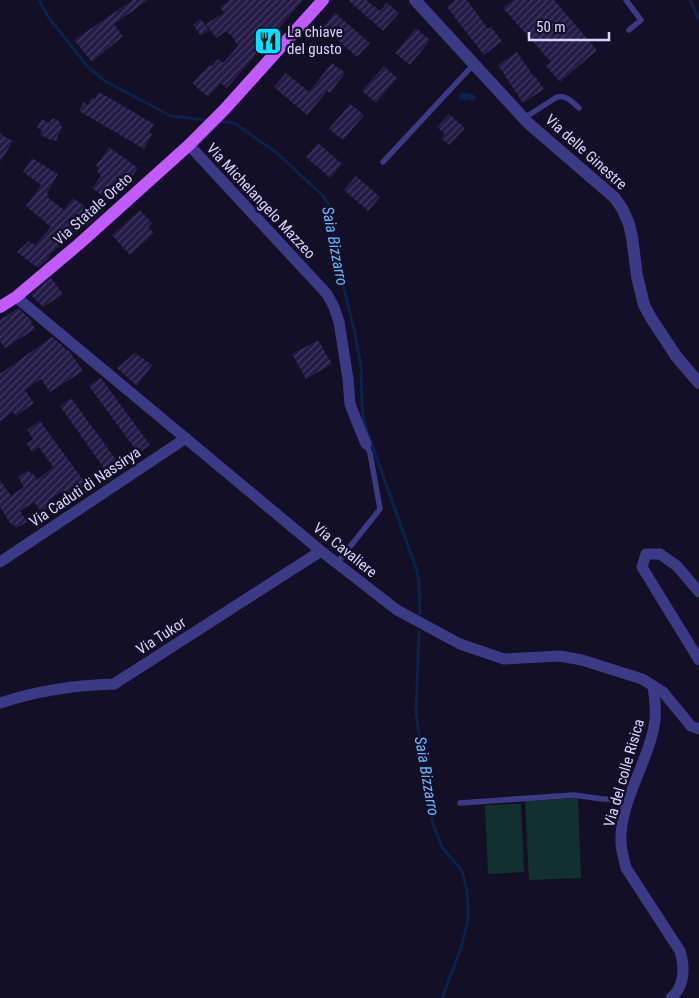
<svg xmlns="http://www.w3.org/2000/svg" width="699" height="998" font-family="'Roboto Condensed',sans-serif">
	<style>
		.pitch { fill: #12302f }
		.water { fill: #0c2248 }
		.lines { fill: none; stroke-linecap: round; stroke-linejoin: round }
		.stream { stroke: #0c2248; stroke-width: 3 }
		.building { fill: url(#building-hatch) }
		.service { stroke: #3d3a85; stroke-width: 5.5 }
		.minor { stroke: #3d3a85; stroke-width: 11 }
		.tertiary { stroke: #3d3a85; stroke-width: 12 }
		.primary { stroke: #c25bff; stroke-width: 12 }
		.labels { text-anchor: middle; dominant-baseline: central; stroke-width: 5; stroke-linejoin: round; paint-order: stroke }
		.poi-label { font-size: 15px; fill: #d9d4ff; stroke: #130f26; text-anchor: start }
		.street-label { font-size: 15px; fill: #d9d4ff; stroke: #130f26 }
		.water-label { font-size: 16px; font-style: italic; fill: #62b6ff; stroke: #130f26 }
	</style>
	<defs>
		<pattern id="building-hatch" width="6" height="6" patternUnits="userSpaceOnUse" patternTransform="scale(1.25)"><rect width="6" height="6" fill="#241b47"/><path d="M-1 1l2-2M0 6l6-6M5 7l2-2" fill="none" stroke="#433b63"/></pattern>
	</defs>
	<rect width="100%" height="100%" fill="#130f26"/>
	<path class="pitch" d="M 578,798 L 581,878 L 529,880 L 525,801 Z
		M 521,804 L 524,872 L 488,874 L 485,805 Z"/>
	<path class="water" d="M 463,92 L 475,95 L 476,99 L 472,101 L 469,99 C 458,103 455,95 463,92 Z"/>
	<g class="lines">
		<path class="stream" d="M 39,0 L 49,18 L 88,67 L 105,81 L 171,116 L 207,120
			M 690,0 L 699,20
			M 219,121 L 234,123 L 240,127 L 277,153 L 324,197 L 331,208 L 335,253 L 355,333 L 361,367 L 362,406 L 364,422 L 417,571 L 419,583 L 420,614
			M 419,632 L 416,712 L 428,803 L 433,824 L 442,847 L 462,871 L 467,891 L 468,907 L 468,920 L 461,948 L 442,998"/>
	</g>
	<path class="building" d="M 133,0 L 148,0 L 114,24 L 123,36 L 92,62 L 74,40 Z
		M 230,0 L 303,0 L 227,88 L 221,83 L 208,97 L 192,83 L 210,65 L 212,66 L 218,59 L 223,63 L 238,46 L 232,36 L 226,31 L 216,38 L 206,24 L 224,13 L 220,7 Z
		M 348,0 L 366,0 L 380,11 L 387,3 L 399,13 L 383,31 Z
		M 455,0 L 467,0 L 488,29 L 491,27 L 502,41 L 484,55 L 447,7 Z
		M 513,0 L 554,0 L 597,50 L 560,82 L 546,66 L 551,62 L 503,8 Z
		M 335,13 L 370,43 L 357,57 L 323,27 Z
		M 201,19 L 209,30 L 201,36 L 193,25 Z
		M 416,28 L 430,40 L 410,65 L 395,53 Z
		M 517,52 L 534,77 L 535,76 L 544,89 L 523,103 L 498,65 Z
		M 332,63 L 345,73 L 330,93 L 327,91 L 307,115 L 274,87 L 286,73 L 309,92 Z
		M 384,66 L 397,78 L 376,103 L 362,91 Z
		M 99,92 L 154,124 L 149,132 L 152,134 L 144,149 L 79,111 L 84,102 L 88,105 L 92,97 L 95,99 Z
		M 350,104 L 364,115 L 343,140 L 329,129 Z
		M 449,114 L 465,128 L 449,145 L 441,138 L 445,134 L 437,127 Z
		M 52,118 L 59,121 L 62,127 L 56,141 L 51,139 L 51,140 L 40,135 L 42,130 L 37,128 L 41,119 L 50,123 Z
		M 0,134 L 13,141 L 0,162 Z
		M 318,143 L 342,164 L 330,178 L 306,157 Z
		M 213,144 L 226,158 L 218,165 L 205,151 Z
		M 109,147 L 138,168 L 129,181 L 126,179 L 119,188 L 116,186 L 107,199 L 92,188 L 101,176 L 97,171 L 99,168 L 96,166 Z
		M 32,158 L 58,174 L 47,193 L 49,195 L 47,197 L 64,210 L 73,198 L 98,215 L 86,227 L 83,225 L 48,256 L 50,257 L 38,268 L 17,252 L 29,241 L 35,245 L 51,227 L 26,206 L 41,185 L 23,172 Z
		M 356,176 L 380,197 L 368,211 L 344,190 Z
		M 140,210 L 152,223 L 148,227 L 154,233 L 130,255 L 112,235 Z
		M 51,278 L 63,294 L 43,307 L 31,295 Z
		M 18,308 L 31,320 L 31,322 L 35,329 L 5,348 L 0,341 L 0,320 Z
		M 52,337 L 64,347 L 66,350 L 67,349 L 70,352 L 83,371 L 50,392 L 41,379 L 25,390 L 34,403 L 16,416 L 13,412 L 0,422 L 0,374 Z
		M 318,340 L 332,364 L 306,379 L 292,354 Z
		M 135,353 L 152,365 L 137,386 L 117,368 Z
		M 101,378 L 150,445 L 138,453 L 89,386 Z
		M 71,398 L 120,465 L 108,474 L 60,406 Z
		M 40,421 L 86,484 L 67,498 L 62,492 L 49,500 L 52,505 L 41,512 L 34,502 L 20,511 L 27,522 L 16,528 L 14,524 L 12,526 L 0,507 L 0,480 L 11,496 L 24,487 L 18,477 L 28,470 L 31,474 L 33,473 L 37,480 L 53,467 L 39,447 L 32,452 L 27,444 L 33,439 L 27,430 Z"/>
	<g class="lines">
		<path class="service" d="M 626,0 L 641,20 L 629,30
			M 524,118 L 557,97 C 567,95 572,102 579,108
			M 383,162 L 474,64
			M 337,563 L 380,509 L 370,453 L 366,444
			M 460,803 L 574,795 L 603,799 L 630,800"/>
		<path class="minor" d="M 189,145 L 327,294 L 334,307 L 339,322 L 348,379 L 350,404 L 357,422 L 366,444
			M 16,297 L 321,551 L 397,610 L 460,644 L 504,659 L 560,656 L 582,660 L 642,679 L 663,692 L 691,726 L 699,729
			M 0,562 L 186,438
			M 699,592 L 677,566 L 660,554 L 646,554 L 642,567 L 699,660
			M 653,686 C 655,698 656,708 655,720 C 650,760 619,802 621,842 C 621,850 624,859 626,868 L 680,951 C 685,967 685,986 671,998
			M 0,703 C 37,691 75,685 114,684 L 321,551"/>
		<path class="tertiary" d="M 415,0 L 528,123 L 615,198 L 623,210 L 629,224 L 632,237 L 637,276 L 644,305 L 651,318 L 676,356 L 699,383"/>
		<path class="primary" d="M 0,307 L 16,297 L 79,244 L 189,145 L 224,110 L 323,0"/>
	</g>
	<defs>
		<g id="restaurant-square" transform="scale(1.4375)"><rect x="-9" y="-9" width="18" height="18" rx="4" fill="#00e5ff" stroke="#130f26"/><path d="M-5-6h1v4h1v-4h1v4h1v-4h1v5L-1.5 .5V6h-2V.5L-5-1ZM5-6V6H3V1.5H1.5Q1.5-4 5-6Z" fill="#111"/></g>
	</defs>
	<g fill-rule="evenodd">
		<use href="#restaurant-square" x="268" y="41"/>
	</g>
	<g class="labels">
		<g class="poi-label">
			<text x="287" y="32">La chiave<tspan x="287" dy="17">del gusto</tspan></text>
		</g>
		<g class="street-label">
			<text transform="translate(586 152) rotate(42)">Via delle Ginestre</text>
			<text transform="translate(261 201) rotate(47)">Via Michelangelo Mazzeo</text>
			<text transform="translate(93 209) rotate(-42)">Via Statale Oreto</text>
			<text transform="translate(85 487) rotate(-34)">Via Caduti di Nassirya</text>
			<text transform="translate(345 550) rotate(39)">Via Cavaliere</text>
			<text transform="translate(161 636) rotate(-33)">Via Tukor</text>
			<text transform="translate(624 773) rotate(-74)">Via del colle Risica</text>
		</g>
		<g class="water-label">
			<text transform="translate(335 246) rotate(79)">Saia Bizzarro</text>
			<text transform="translate(427 776) rotate(80)">Saia Bizzarro</text>
		</g>
	</g>
	<path d="M529 32v8h80v-8" fill="none" stroke="#d9d4ff" stroke-width="2.5"/>
	<text x="536" y="32" font-size="15" fill="#d9d4ff" stroke="#130f26" stroke-width="4" paint-order="stroke">50 m</text>
</svg>
